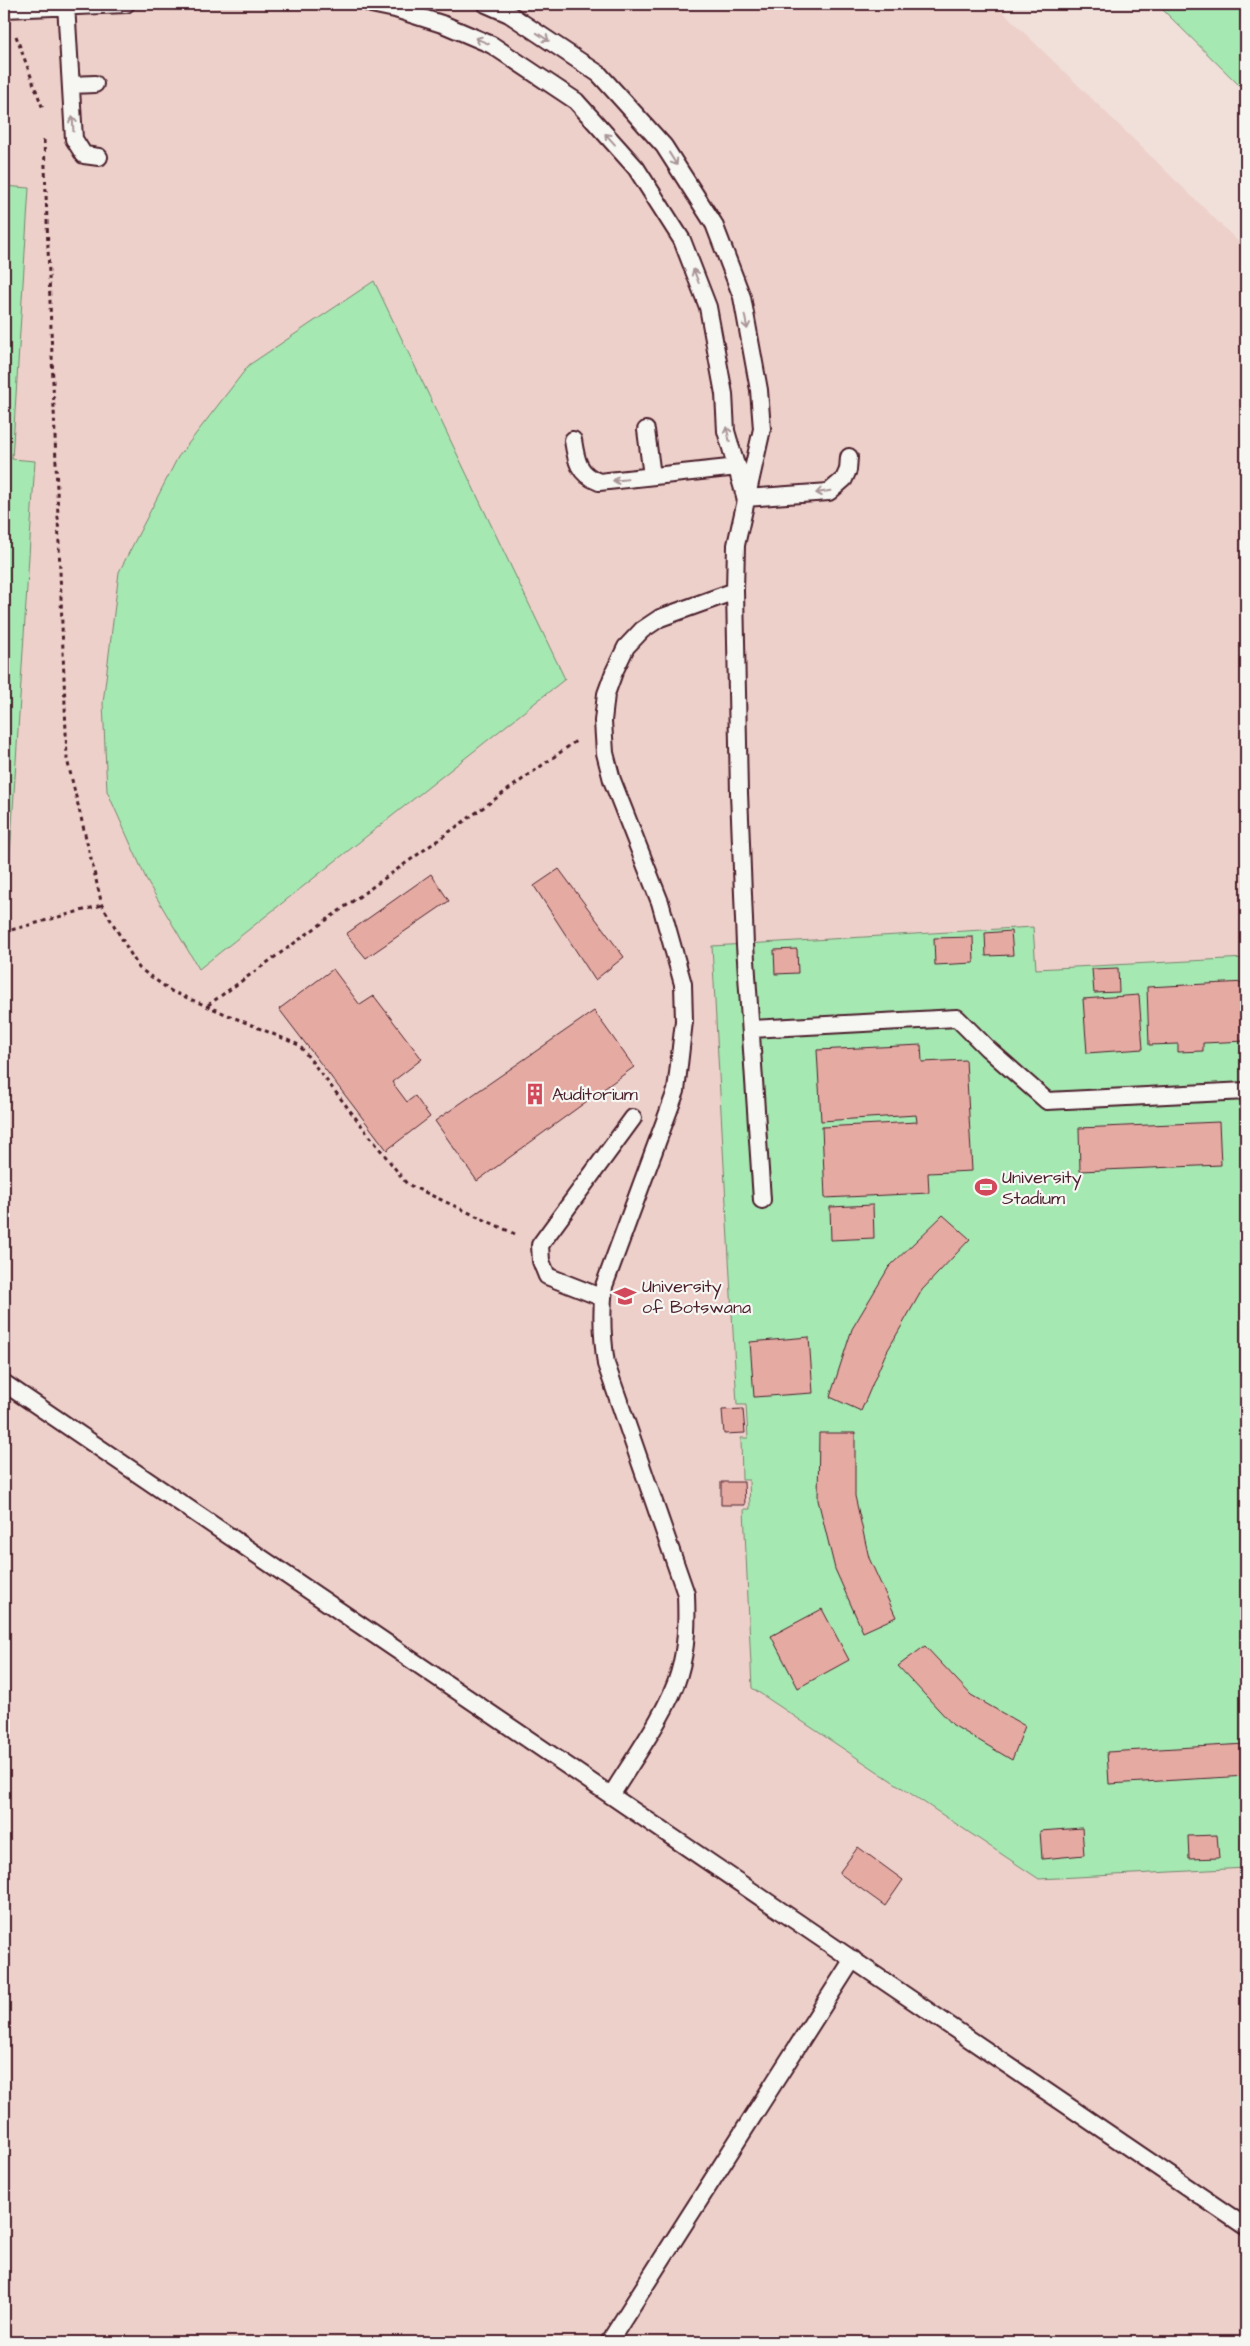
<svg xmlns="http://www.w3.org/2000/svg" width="1250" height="2346" font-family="'Architects Daughter',sans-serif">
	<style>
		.built { fill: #edd0ca }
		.pitch { fill: #a6e8b2; stroke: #78846e }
		.building { fill: #e5aba3; stroke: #4a1f2b }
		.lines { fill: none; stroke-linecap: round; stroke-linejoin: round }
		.lane-casing { stroke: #4a1f2b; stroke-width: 20 }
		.path { stroke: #4a1f2b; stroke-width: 3; stroke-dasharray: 4 4; stroke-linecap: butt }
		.lane { stroke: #f6f6f2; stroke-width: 16 }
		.oneway { stroke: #a99598 }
		.labels { text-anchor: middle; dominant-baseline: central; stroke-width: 4.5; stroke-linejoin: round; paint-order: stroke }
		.poi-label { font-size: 18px; fill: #4a1f2b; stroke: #f6f6f2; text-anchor: start }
	</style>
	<rect width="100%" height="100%" fill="#f1e0da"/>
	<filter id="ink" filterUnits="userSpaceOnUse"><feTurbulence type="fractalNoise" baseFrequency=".02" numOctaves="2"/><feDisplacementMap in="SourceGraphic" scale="10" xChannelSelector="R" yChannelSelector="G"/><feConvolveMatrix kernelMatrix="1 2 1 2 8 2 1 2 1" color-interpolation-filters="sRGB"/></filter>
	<g filter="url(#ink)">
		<path class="built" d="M 4,4 L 995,4 L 1246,249 L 1246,2342 L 4,2342 Z"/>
		<path class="pitch" d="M 1157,4 L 1246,4 L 1246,92 Z
			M 4,186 L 29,188 L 12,459 L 35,461 L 6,920 L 4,920 Z
			M 374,281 L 565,679 L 199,969 L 148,883 L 107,791 L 103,703 L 119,572 L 178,457 L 249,365 Z
			M 1033,927 L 1036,969 L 1246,958 L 1246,1868 L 1039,1879 L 752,1688 L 744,1509 L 750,1509 L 749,1480 L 742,1480 L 741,1438 L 748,1438 L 746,1405 L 737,1405 L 712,946 Z"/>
		<path class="building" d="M 559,869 L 624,957 L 595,980 L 534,886 Z
			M 431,874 L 449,901 L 366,958 L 346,934 Z
			M 1011,931 L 1013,955 L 986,956 L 985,933 Z
			M 973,937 L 974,963 L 935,965 L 934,938 Z
			M 797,949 L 798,973 L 775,974 L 774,950 Z
			M 1118,968 L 1119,992 L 1094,993 L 1092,969 Z
			M 333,969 L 360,1005 L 374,996 L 422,1059 L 392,1082 L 407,1102 L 415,1096 L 430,1117 L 387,1150 L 279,1009 Z
			M 1246,982 L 1246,1041 L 1203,1043 L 1203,1051 L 1178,1052 L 1178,1044 L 1149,1045 L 1147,987 Z
			M 1139,995 L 1143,1049 L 1087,1053 L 1083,999 Z
			M 594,1011 L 634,1067 L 477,1181 L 435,1121 Z
			M 921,1045 L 922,1062 L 966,1060 L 972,1171 L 928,1173 L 929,1193 L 825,1198 L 822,1127 L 917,1122 L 916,1115 L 821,1121 L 817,1050 Z
			M 1219,1122 L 1221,1165 L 1080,1171 L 1079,1128 Z
			M 873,1205 L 874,1238 L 831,1240 L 830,1207 Z
			M 943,1215 L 970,1239 L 922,1290 L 885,1355 L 861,1411 L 830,1397 L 852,1329 L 889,1267 Z
			M 809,1337 L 813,1393 L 754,1397 L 750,1342 Z
			M 743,1409 L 745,1433 L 724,1434 L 722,1410 Z
			M 819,1433 L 855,1433 L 855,1496 L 869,1558 L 896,1617 L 863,1632 L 835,1569 L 818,1500 Z
			M 721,1482 L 744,1482 L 745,1505 L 721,1505 Z
			M 822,1609 L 849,1660 L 798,1688 L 771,1636 Z
			M 925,1646 L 971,1695 L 1025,1726 L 1012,1760 L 953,1725 L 898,1666 Z
			M 1246,1744 L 1246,1776 L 1109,1784 L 1107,1752 Z
			M 1082,1828 L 1084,1855 L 1042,1859 L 1040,1831 Z
			M 1217,1835 L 1219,1858 L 1189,1859 L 1188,1836 Z
			M 858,1847 L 903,1880 L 885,1906 L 839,1873 Z"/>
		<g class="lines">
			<g class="lane-casing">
				<path id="lane" d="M 66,4 L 74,139 L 84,155 L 99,157
					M 371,4 L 395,9 L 445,25 L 492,45 L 576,101 L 636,168 L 682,240 L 708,307 L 724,394 L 726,431 L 745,496
					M 486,4 L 509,14 L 599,74 L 664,146 L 714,224 L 742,297 L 759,390 L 762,429 L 736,545 L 735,591 L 739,793 L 745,945 L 762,1200
					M 4,9 L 126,4
					M 71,85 L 95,84
					M 646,430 L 652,476
					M 573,440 C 576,460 578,474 599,482 L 738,467
					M 745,498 L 829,492 L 844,479 L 848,470 L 849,457
					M 752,1029 L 957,1018 L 987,1048 L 1047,1101 L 1246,1091
					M 603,1298 L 547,1276 L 541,1261 L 540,1245 L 633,1118
					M 4,1383 L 1246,2227
					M 612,1794 C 632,1761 669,1710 679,1674 C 687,1647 687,1621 686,1594 L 606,1364 C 602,1337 601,1313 604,1286 L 676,1091 L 684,1021 L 683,984 L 660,902 L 612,780 L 605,753 L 603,721 L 606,694 L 614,672 L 626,647 L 642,630 L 660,618 L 735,591
					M 609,2342 L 853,1959"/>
			</g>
			<path class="path" d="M 16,36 L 43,109
				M 44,140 L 67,759 L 102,905 L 139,968 L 171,991 L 299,1045 L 407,1184 L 515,1234
				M 4,932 L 102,905
				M 208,1005 L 576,741"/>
			<use href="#lane" class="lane"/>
		</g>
		<defs><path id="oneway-shaft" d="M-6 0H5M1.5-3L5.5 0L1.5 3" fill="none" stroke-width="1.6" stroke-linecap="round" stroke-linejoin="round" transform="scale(1.25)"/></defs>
		<g class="oneway">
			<use href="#oneway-shaft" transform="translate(543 37) rotate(34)"/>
			<use href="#oneway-shaft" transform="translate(482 41) rotate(-157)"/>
			<use href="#oneway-shaft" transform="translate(73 124) rotate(-93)"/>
			<use href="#oneway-shaft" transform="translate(610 139) rotate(-132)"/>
			<use href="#oneway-shaft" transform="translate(673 159) rotate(58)"/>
			<use href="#oneway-shaft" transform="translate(696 276) rotate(-111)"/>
			<use href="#oneway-shaft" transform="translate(746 322) rotate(79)"/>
			<use href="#oneway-shaft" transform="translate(728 434) rotate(-103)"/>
			<use href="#oneway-shaft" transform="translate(620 480) rotate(174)"/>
			<use href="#oneway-shaft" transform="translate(823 492) rotate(171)"/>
		</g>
	</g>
	<defs>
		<g id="building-bare" transform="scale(1.725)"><path d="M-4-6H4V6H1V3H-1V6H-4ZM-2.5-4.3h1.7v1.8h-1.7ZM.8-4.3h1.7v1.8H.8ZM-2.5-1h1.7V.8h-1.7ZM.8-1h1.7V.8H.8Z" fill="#d1495b" stroke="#f6f6f2" stroke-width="2.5" paint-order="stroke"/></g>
		<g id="stadium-bare" transform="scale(1.725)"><path d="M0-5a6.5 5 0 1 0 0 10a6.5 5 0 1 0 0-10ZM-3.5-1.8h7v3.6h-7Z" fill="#d1495b" stroke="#f6f6f2" stroke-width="2.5" paint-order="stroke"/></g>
		<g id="university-bare" transform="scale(1.725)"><path d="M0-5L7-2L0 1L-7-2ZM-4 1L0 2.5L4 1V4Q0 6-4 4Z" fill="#d1495b" stroke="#f6f6f2" stroke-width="2.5" paint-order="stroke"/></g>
	</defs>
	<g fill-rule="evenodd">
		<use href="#building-bare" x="535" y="1094"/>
		<use href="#stadium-bare" x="986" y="1187"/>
		<use href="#university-bare" x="625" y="1296"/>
	</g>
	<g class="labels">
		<g class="poi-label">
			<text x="552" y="1094">Auditorium</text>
			<text x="1002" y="1177">University<tspan x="1002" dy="21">Stadium</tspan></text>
			<text x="642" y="1286">University<tspan x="642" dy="21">of Botswana</tspan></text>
		</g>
	</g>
	<rect width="1250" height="2346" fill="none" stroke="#f6f6f2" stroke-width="20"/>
	<rect x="10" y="10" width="1230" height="2326" fill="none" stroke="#4a1f2b" stroke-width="2" filter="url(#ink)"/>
</svg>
